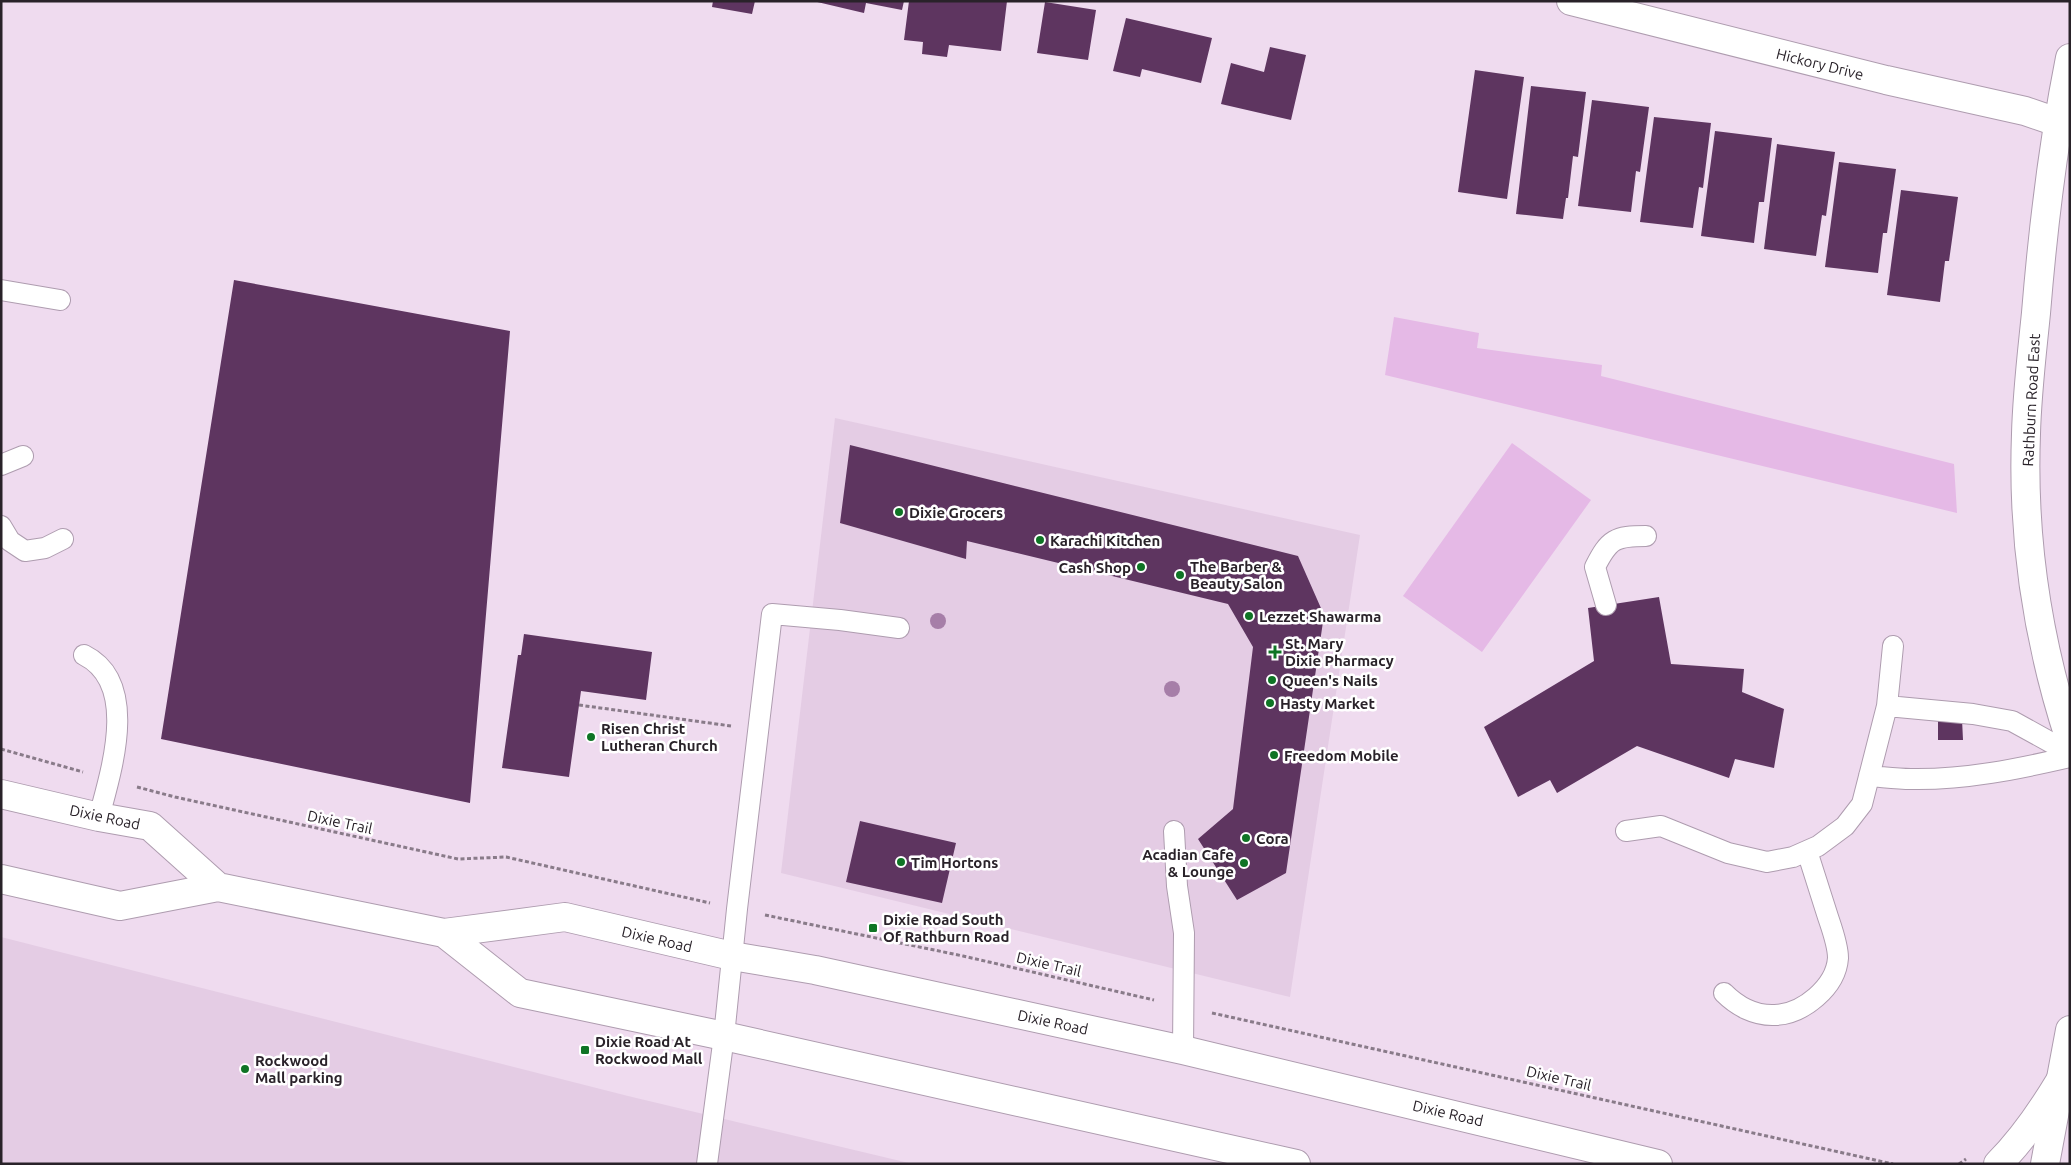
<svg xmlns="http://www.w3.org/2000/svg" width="2071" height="1165" font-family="Ubuntu,sans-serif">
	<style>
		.built { fill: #e4cce4 }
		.green { fill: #e5b9e6 }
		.building { fill: #5e3560 }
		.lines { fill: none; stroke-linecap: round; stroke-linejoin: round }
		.service-casing { stroke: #ae9caf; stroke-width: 22 }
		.minor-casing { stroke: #ae9caf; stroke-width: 30 }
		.tertiary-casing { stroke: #ae9caf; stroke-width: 30 }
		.secondary-casing { stroke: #ae9caf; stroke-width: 30 }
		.path { stroke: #897b89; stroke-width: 3; stroke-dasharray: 4 2.5; stroke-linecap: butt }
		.service { stroke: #fff; stroke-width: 20 }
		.minor { stroke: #fff; stroke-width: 28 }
		.tertiary { stroke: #fff; stroke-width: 28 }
		.secondary { stroke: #fff; stroke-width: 28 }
		.tree { fill: #a67ea8 }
		.poi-dot { fill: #0f7425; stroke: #fff; stroke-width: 2 }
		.labels { text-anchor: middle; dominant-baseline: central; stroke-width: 5; stroke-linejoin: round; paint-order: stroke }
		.street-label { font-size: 15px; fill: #292229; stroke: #fff }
		.poi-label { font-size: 15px; font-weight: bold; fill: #292229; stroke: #fff; text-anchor: start }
	</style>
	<rect width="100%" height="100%" fill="#efdbef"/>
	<path class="built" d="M 835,418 L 1360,535 L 1290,997 L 781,873 Z
		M 1,937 L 628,1096 L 913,1164 L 1,1164 Z"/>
	<path class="green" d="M 1394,317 L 1479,333 L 1477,348 L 1602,365 L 1601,376 L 1954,464 L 1957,513 L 1385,375 Z
		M 1512,443 L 1591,500 L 1482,652 L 1403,596 Z"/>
	<path class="building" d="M 713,1 L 755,1 L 752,14 L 712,7 Z
		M 813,1 L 904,1 L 902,10 L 866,3 L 864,13 Z
		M 909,1 L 1007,1 L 1001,51 L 949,45 L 947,57 L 922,54 L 923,42 L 904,40 Z
		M 1045,2 L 1096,10 L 1088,60 L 1037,53 Z
		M 1126,18 L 1212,38 L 1201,83 L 1142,69 L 1140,77 L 1113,71 Z
		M 1270,47 L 1306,55 L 1291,120 L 1221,104 L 1231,63 L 1264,72 Z
		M 1475,70 L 1524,77 L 1507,199 L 1458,192 Z
		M 1531,86 L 1586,92 L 1578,157 L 1573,156 L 1568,198 L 1566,198 L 1563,219 L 1516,214 Z
		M 1592,100 L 1649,107 L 1640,172 L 1636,171 L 1631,212 L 1578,206 Z
		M 1654,117 L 1711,123 L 1703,188 L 1699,187 L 1693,228 L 1640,222 Z
		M 1715,131 L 1772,138 L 1764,202 L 1759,202 L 1754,243 L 1701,236 Z
		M 1777,144 L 1835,152 L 1826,216 L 1822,215 L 1816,256 L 1764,249 Z
		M 1839,162 L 1896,169 L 1887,233 L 1883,233 L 1878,273 L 1825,267 Z
		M 1901,190 L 1958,197 L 1949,261 L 1945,261 L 1940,302 L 1887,295 Z
		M 234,280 L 510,331 L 470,803 L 161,739 Z
		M 850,445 L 1298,556 L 1324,615 L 1286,873 L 1237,900 L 1198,839 L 1233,809 L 1253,647 L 1228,604 L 967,541 L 966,559 L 840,523 Z
		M 1659,597 L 1671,664 L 1744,669 L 1742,692 L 1784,709 L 1774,768 L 1735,759 L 1729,778 L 1637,746 L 1557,793 L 1550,780 L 1518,797 L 1484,727 L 1594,661 L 1588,608 Z
		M 524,634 L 652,652 L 646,700 L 581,691 L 569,777 L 502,768 L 518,655 L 521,655 Z
		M 1938,719 L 1962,719 L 1963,740 L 1938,740 Z
		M 860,821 L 956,843 L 942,903 L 846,882 Z"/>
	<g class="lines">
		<g class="service-casing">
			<path id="service" d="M 1,290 L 60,300
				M 1,465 L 23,456
				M 1,526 L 10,541 L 25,551 L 45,548 L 63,539
				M 1606,605 L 1595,567 C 1609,539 1615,536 1646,536
				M 84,655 C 140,683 111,771 99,817
				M 1887,706 L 1973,714 L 2012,721 L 2070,753
				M 1869,776 C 1883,777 1897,779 1911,779 C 1965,780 2018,769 2070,757
				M 1174,831 L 1177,886 L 1184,933 L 1183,1050
				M 1626,831 L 1661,826 L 1728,853 L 1767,862 L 1793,857 L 1818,846 L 1845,826 L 1862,804 L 1887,706 L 1893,646
				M 1724,993 C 1737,1006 1755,1016 1775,1015 C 1803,1014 1836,987 1838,958 C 1838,945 1832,929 1828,917 C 1821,895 1814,873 1807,851
				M 707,1164 L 724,1036 L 737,909 L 772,614 L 840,620 L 899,628"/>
		</g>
		<g class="minor-casing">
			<path id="minor" d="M 1571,1 L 1886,80 L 2025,111 L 2057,122 L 2070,124"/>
		</g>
		<g class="tertiary-casing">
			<path id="tertiary" d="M 2070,58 C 2053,143 2043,227 2036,313 C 2032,353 2027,393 2026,434 C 2022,537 2038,642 2070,740
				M 2045,1164 L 2070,1030"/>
		</g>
		<g class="secondary-casing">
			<path id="secondary" d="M 1,794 L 99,817 L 150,826 L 218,887
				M 1,879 L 120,906 L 218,887 L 444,933 L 565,917 L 732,956 L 815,970 L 1183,1050 L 1658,1164
				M 444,933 L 520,993 L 724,1036 L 1296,1164
				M 1998,1164 C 2023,1139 2042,1111 2060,1081"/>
		</g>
		<path class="path" d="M 579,705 L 731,726
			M 1,749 L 83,772
			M 137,787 L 175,797 L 458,859 L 506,857 L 710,903
			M 765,915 L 963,956 L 1154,1000
			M 1212,1013 L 1893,1164
			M 1959,1164 L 1966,1159"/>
		<use href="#service" class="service"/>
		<use href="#minor" class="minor"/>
		<use href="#tertiary" class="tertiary"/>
		<use href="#secondary" class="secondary"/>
	</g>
	<g class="tree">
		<circle cx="938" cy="621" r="8"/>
		<circle cx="1172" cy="689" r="8"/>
	</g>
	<g class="poi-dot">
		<circle cx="899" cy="512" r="5"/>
		<circle cx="1040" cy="540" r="5"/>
		<circle cx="1141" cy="567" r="5"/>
		<circle cx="1180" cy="575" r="5"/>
		<circle cx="1249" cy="616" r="5"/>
		<path d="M1272.5 644.5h5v5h5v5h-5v5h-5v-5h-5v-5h5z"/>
		<circle cx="1272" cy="680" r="5"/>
		<circle cx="1270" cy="703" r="5"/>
		<circle cx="591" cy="737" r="5"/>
		<circle cx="1274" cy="755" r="5"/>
		<circle cx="1246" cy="838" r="5"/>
		<circle cx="901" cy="862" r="5"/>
		<circle cx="1244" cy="863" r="5"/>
		<rect x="868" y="923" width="10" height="10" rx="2.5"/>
		<rect x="580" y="1045" width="10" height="10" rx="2.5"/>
		<circle cx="245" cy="1069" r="5"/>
	</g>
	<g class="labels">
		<g class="street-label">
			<text transform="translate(1820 64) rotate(14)">Hickory Drive</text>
			<text transform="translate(2031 400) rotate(-87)">Rathburn Road East</text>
			<text transform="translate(105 817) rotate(12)">Dixie Road</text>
			<text transform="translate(340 822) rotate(12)">Dixie Trail</text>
			<text transform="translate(657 939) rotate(13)">Dixie Road</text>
			<text transform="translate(1049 964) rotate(13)">Dixie Trail</text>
			<text transform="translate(1053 1022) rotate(12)">Dixie Road</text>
			<text transform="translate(1559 1078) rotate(13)">Dixie Trail</text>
			<text transform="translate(1448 1113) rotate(13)">Dixie Road</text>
		</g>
		<g class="poi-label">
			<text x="909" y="512">Dixie Grocers</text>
			<text x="1050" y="540">Karachi Kitchen</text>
			<text x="1190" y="566">The Barber &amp;<tspan x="1190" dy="17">Beauty Salon</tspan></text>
			<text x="1131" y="567" text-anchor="end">Cash Shop</text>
			<text x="1259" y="616">Lezzet Shawarma</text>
			<text x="1285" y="643">St. Mary<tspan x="1285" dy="17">Dixie Pharmacy</tspan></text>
			<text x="1282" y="680">Queen's Nails</text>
			<text x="1280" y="703">Hasty Market</text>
			<text x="601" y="728">Risen Christ<tspan x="601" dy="17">Lutheran Church</tspan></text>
			<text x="1284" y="755">Freedom Mobile</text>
			<text x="1256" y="838">Cora</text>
			<text x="1234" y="854" text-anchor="end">Acadian Cafe<tspan x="1234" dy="17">&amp; Lounge</tspan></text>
			<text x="911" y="862">Tim Hortons</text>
			<text x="883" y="919">Dixie Road South<tspan x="883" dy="17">Of Rathburn Road</tspan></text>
			<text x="595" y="1041">Dixie Road At<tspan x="595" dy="17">Rockwood Mall</tspan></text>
			<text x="255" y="1060">Rockwood<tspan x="255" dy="17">Mall parking</tspan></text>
		</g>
	</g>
	<rect width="2071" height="1165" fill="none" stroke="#292229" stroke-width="5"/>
</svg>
